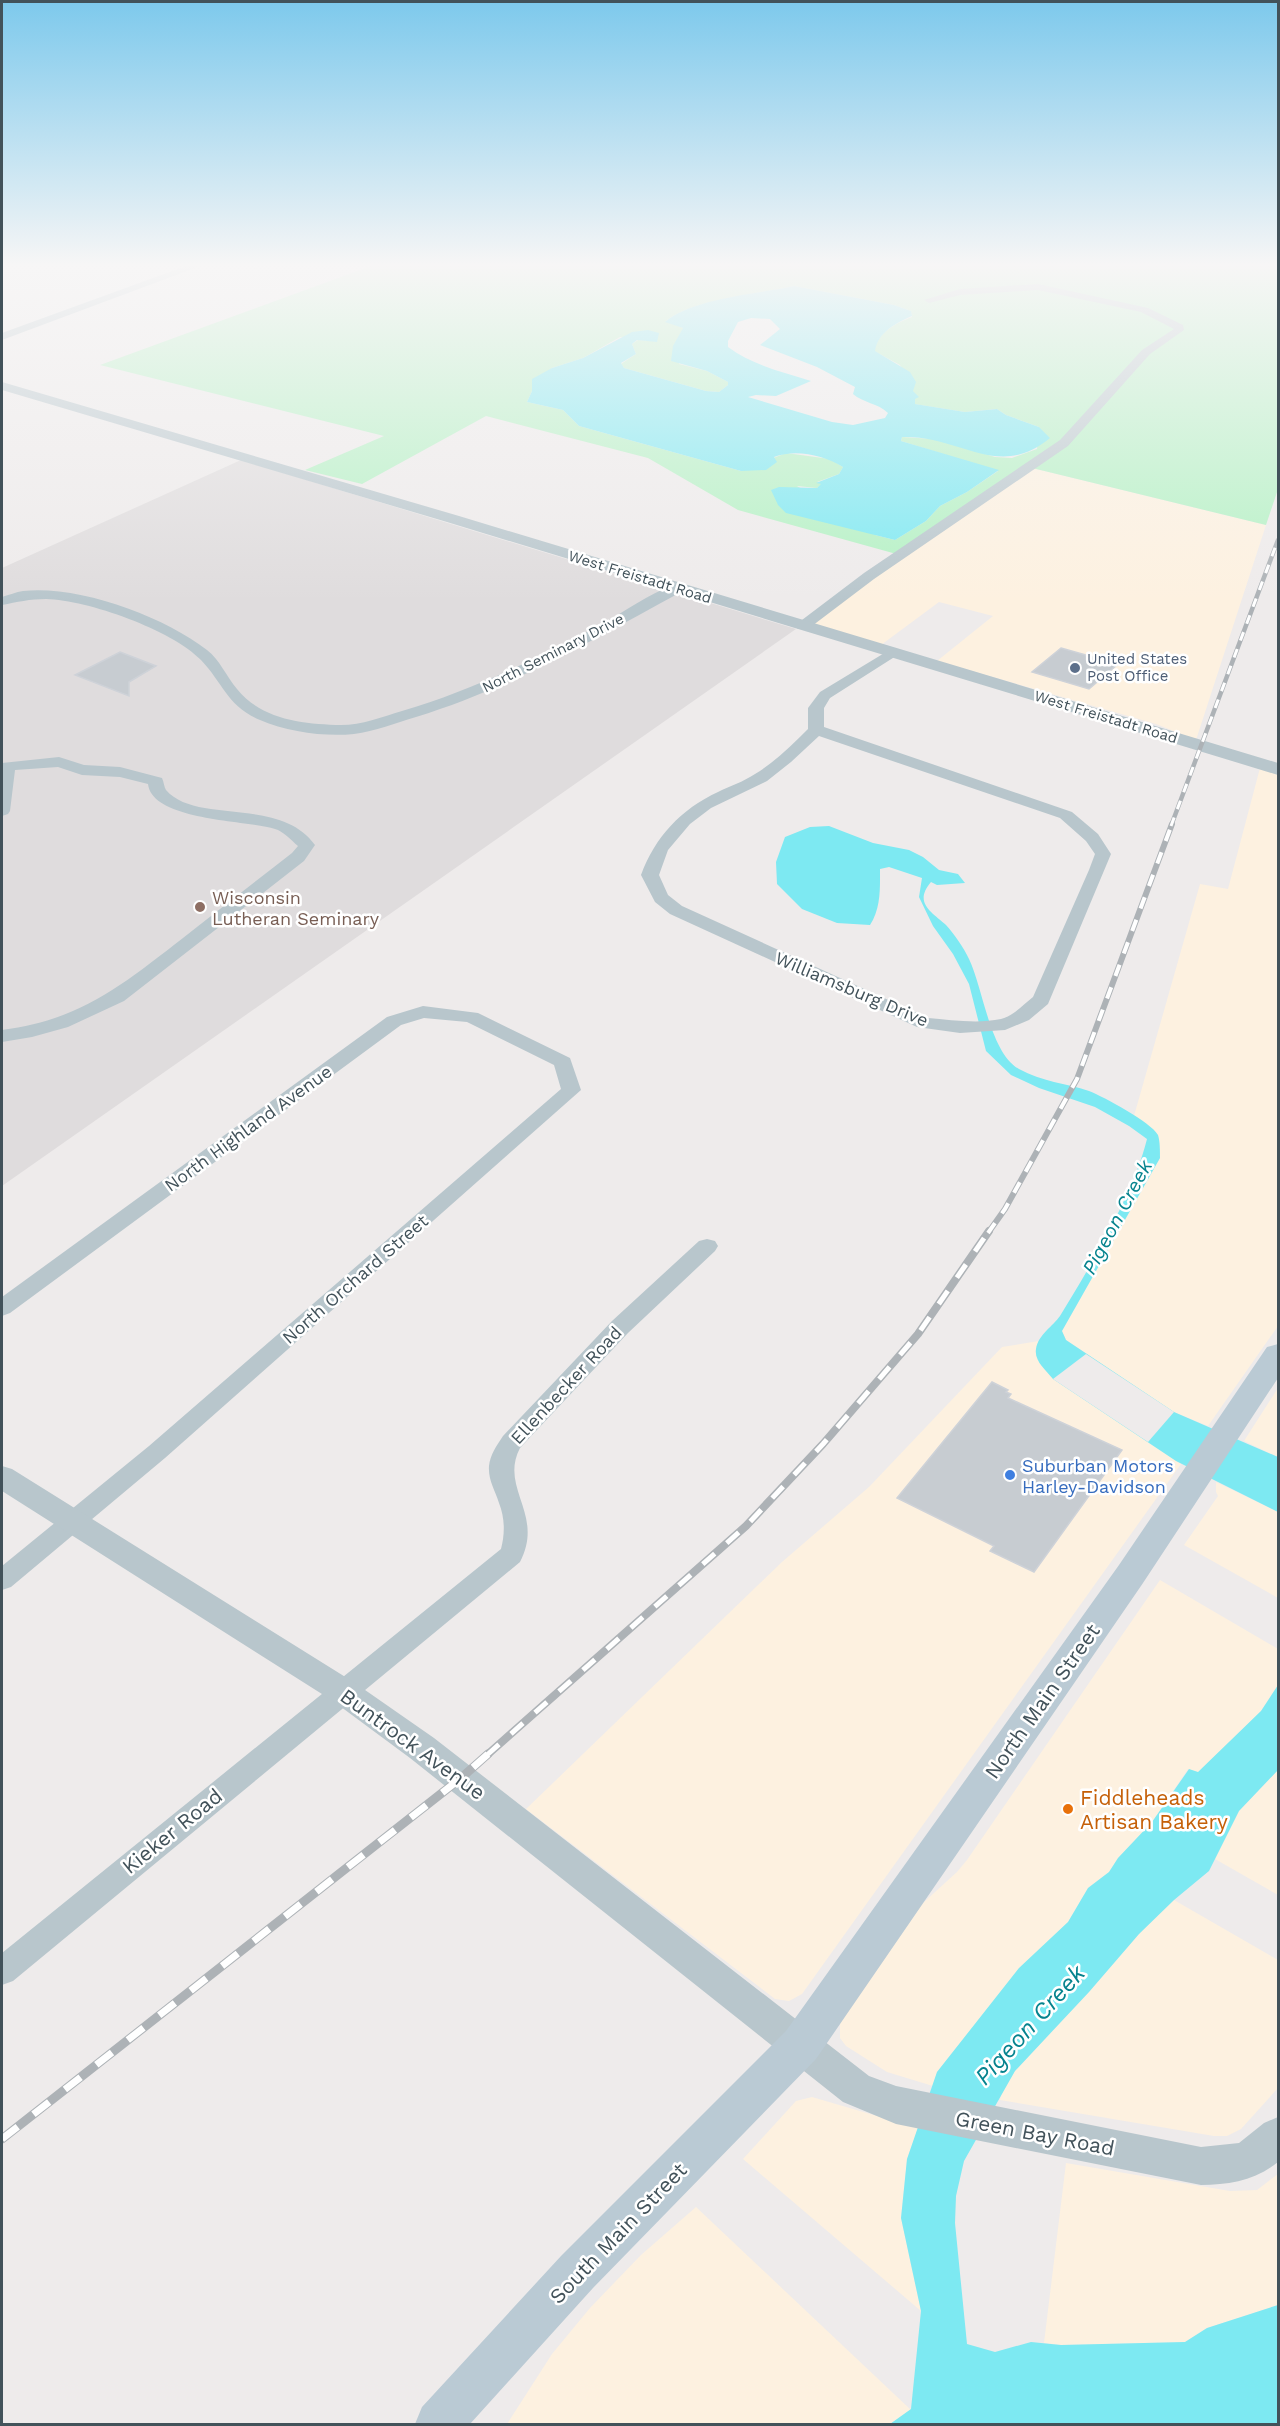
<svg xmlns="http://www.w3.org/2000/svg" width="1280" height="2426" font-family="'Work Sans',sans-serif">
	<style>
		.commercial { fill: #fdf1e0 }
		.education { fill: #dfdcdd }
		.green { fill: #b4f1c4; fill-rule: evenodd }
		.water { fill: #7de9f2; fill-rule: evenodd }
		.pier { fill: #eeebeb }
		.building { fill: #c7ccd1; stroke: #ced2d8; stroke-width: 1.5 }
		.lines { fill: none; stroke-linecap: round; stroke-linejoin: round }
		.minor { fill: #b8c6cc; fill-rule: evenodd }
		.tertiary { fill: #b8c6cc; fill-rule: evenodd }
		.secondary { fill: #bacad4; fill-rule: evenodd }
		.rail-far3-casing { stroke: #adb2b6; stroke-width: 4.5 }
		.rail-far2-casing { stroke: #adb2b6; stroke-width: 6 }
		.rail-far1-casing { stroke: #adb2b6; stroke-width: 8 }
		.rail-casing { stroke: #adb2b6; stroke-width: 9 }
		.rail-far3 { stroke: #fff; stroke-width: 3; stroke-dasharray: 9; stroke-linecap: butt }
		.rail-far2 { stroke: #fff; stroke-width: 4; stroke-dasharray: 12; stroke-linecap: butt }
		.rail-far1 { stroke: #fff; stroke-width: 5; stroke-dasharray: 16; stroke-linecap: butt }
		.rail { stroke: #fff; stroke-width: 7; stroke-dasharray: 20; stroke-linecap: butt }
		.service-dot { fill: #5c6f8a; stroke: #fff; stroke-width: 2 }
		.education-dot { fill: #8d6e63; stroke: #fff; stroke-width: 2 }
		.shop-dot { fill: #3f7fe0; stroke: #fff; stroke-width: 2 }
		.food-dot { fill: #e8710a; stroke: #fff; stroke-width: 2 }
		.labels { text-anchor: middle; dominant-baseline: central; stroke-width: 5; stroke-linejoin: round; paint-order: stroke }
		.far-street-label { font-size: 15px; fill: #42525a; stroke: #fff }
		.far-service-label { font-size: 15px; fill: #4e5e75; stroke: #fff; text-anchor: start }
		.education-label { font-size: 18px; fill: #785e54; stroke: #fff; text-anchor: start }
		.street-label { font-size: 18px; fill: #42525a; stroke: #fff }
		.shop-label { font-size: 18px; fill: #366cbe; stroke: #fff; text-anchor: start }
		.water-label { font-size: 20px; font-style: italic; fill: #05838e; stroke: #fff }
		.near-street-label { font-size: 21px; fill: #42525a; stroke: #fff }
		.near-food-label { font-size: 21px; fill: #c56008; stroke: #fff; text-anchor: start }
		.near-water-label { font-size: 24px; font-style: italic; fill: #05838e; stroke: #fff }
	</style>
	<rect width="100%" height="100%" fill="#eeebeb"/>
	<path class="commercial" d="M 1028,467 L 1266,525 L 1196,740 L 1156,724 L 937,661 L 993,616 L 939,602 L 881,645 L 804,622 Z
		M 1260,768 L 1278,774 L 1278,1326 L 1208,1426 L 1174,1412 L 1066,1340 L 1062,1331 L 1160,1158 L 1144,1122 L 1134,1116 L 1200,884 L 1228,889 Z
		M 1039,1341 L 1036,1350 L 1053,1379 L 1181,1464 L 802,1994 L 789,2001 L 775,1999 L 526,1809 L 782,1562 L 869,1487 L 1002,1347 Z
		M 1278,1388 L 1278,1457 L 1244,1441 Z
		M 1216,1482 L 1278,1512 L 1278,1598 L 1184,1545 L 1218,1496 L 1216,1492 Z
		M 1160,1580 L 1278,1649 L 1278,1685 L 1261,1711 L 1198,1773 L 1188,1769 L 1152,1822 L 1118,1858 L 1109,1872 L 1088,1888 L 1068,1922 L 1019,1969 L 937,2072 L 933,2086 L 887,2072 L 846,2046 L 840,2038 L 840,2023 L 923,1903 L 957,1872 L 967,1860 Z
		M 1278,1770 L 1278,1895 L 1215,1859 L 1239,1811 Z
		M 1174,1900 L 1278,1960 L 1278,2088 L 1241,2129 L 1227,2136 L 1214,2136 L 1000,2100 L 1003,2089 L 1015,2071 L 1089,1992 L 1139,1934 Z
		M 812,2097 L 918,2128 L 907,2159 L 901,2218 L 921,2311 L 743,2159 L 796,2101 Z
		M 1066,2163 L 1230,2191 L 1257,2190 L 1278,2174 L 1278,2305 L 1207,2328 L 1185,2342 L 1061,2345 L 1044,2343 Z
		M 696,2207 L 911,2410 L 890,2424 L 507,2424 L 552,2354 L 590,2308 L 641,2255 Z"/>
	<path class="education" d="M 241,460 L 796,629 L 2,1186 L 2,568 Z"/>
	<path class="green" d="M 382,262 L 1278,262 L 1278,489 L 1266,525 L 1028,467 L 900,555 L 738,510 L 648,458 L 486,416 L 362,484 L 305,470 L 384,436 L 100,365 ZM 794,286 L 894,305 L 911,311 L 912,317 C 896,323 878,332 874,351 L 900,365 L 913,391 L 914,404 L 965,412 L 997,409 L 1006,415 L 1039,427 L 1037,449 L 1012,458 L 995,457 L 934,439 L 902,437 L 901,441 L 998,471 L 967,492 L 940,506 L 926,521 L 895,540 L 875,535 L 797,486 L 817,488 L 822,484 L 817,482 L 839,474 L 843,467 L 830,459 L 786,453 L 741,471 L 579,426 L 563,410 L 527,402 L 532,391 L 552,368 L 583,358 L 620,337 L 657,341 L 638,340 L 632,344 L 636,354 L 621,364 L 624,368 L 706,391 L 719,392 L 728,385 L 728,382 L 707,371 L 679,364 L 683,328 L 666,321 C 692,299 760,294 794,286 Z"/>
	<path class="water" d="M 794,286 L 894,305 L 911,311 L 912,316 C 896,323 878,332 875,351 L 910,372 L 916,382 L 913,391 L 919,397 L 915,399 L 915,404 L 965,412 L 997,409 L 1006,415 L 1039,427 L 1050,438 C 998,481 961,435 902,437 L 901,441 L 999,470 L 967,492 L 940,506 L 926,521 L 895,540 L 786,513 L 778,505 L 771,490 L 779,487 L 817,488 L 821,484 L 816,483 L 839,474 L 843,467 C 823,455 796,449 774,457 L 777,462 L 766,470 L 741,471 L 579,426 L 563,410 L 527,402 L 532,391 L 532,379 L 552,368 L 583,358 L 632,332 L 648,330 L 659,333 L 657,342 L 637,340 L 632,344 L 636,354 L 621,363 L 624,368 L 706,391 L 719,392 L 728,385 L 728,382 L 707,371 L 671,361 L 673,346 L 683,328 L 665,322 C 692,298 759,294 794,286 ZM 751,318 L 770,319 L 780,329 L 760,345 L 817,367 L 855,387 L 853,394 C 863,403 878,403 888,413 L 885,418 L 853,425 L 832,422 L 748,397 L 756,395 L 776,396 L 811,381 C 783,372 752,365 728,347 L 728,341 L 738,322 Z
		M 829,826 L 873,843 L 909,850 L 923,857 L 939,870 L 958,874 L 965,883 L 937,885 L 931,882 C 913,903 932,912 946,925 C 954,934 964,948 969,959 C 983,988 990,1053 1019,1069 C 1042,1082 1066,1083 1089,1091 C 1104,1097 1151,1122 1158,1135 C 1160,1141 1160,1151 1160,1158 L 1062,1331 L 1066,1340 L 1174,1412 L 1278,1457 L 1278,1512 L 1176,1461 L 1053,1379 C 1046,1370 1034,1361 1036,1349 C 1038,1335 1053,1326 1060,1316 C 1090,1267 1133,1195 1147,1139 L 1129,1126 L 1095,1107 L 1039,1088 L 1011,1075 L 986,1051 L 969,984 L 953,954 L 933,926 L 919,897 L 922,878 L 889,867 L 880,869 C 880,889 881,908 870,925 L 837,923 L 802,909 L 777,884 L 776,862 L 785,837 L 810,827 Z
		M 1278,1685 L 1278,1770 L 1239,1811 L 1209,1871 L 1174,1900 L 1139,1934 L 1089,1992 L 1015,2071 L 964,2161 L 956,2196 L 955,2223 L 967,2344 L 995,2352 L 1031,2342 L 1061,2345 L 1185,2342 L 1207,2328 L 1278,2305 L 1278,2424 L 890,2424 L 911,2409 L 921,2311 L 901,2218 L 907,2159 L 937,2072 L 1019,1968 L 1068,1922 L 1088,1888 L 1109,1872 L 1118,1858 L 1152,1822 L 1189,1769 L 1198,1772 L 1261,1711 Z"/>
	<path class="pier" d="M 1086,1354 L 1174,1412 L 1148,1442 L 1053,1379 Z"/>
	<path class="building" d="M 1061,648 L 1118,664 L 1089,689 L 1032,672 Z
		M 120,652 L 156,666 L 129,682 L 129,696 L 75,675 Z
		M 992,1382 L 1008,1390 L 1006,1392 L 1011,1394 L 1008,1398 L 1122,1450 L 1034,1572 L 990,1551 L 994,1546 L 897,1498 Z"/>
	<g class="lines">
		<path class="minor" d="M 197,262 L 211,262 L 2,340 L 2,333 Z
			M 1038,284 L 1148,308 L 1183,325 L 1184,330 L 1150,354 L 1068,446 L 874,579 L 808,629 L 798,629 L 796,626 L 798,623 L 864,573 L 1060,440 L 1142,350 L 1174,329 L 1141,312 L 1038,290 L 960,295 L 929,303 L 924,300 L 960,289 Z
			M 678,584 L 683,585 L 685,588 L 683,591 C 596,638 511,688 416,717 C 396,723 375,731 354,734 C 325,737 288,732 260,720 C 227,706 223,683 201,660 C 172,630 88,600 46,599 C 30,599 17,602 2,605 L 2,597 C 9,595 16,592 23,591 C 79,585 163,616 207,650 C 220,660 226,676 237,689 C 262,720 304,724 341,725 C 362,725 382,717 402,711 C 474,690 540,657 606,622 C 627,610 655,590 678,584 Z
			M 891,649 L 896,650 L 898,653 L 896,656 L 830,698 L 824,708 L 824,727 L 1072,812 L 1098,834 L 1111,854 L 1048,1004 L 1029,1020 L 1005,1030 L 960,1033 L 917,1027 L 670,914 L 655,902 L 641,875 C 655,837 681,809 718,792 C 730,786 743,782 755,774 C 775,762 792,745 808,729 L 808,708 L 820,692 ZM 819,736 L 1060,818 L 1086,841 L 1095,854 L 1089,870 L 1033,997 C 1023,1005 1013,1016 1001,1019 C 978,1024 951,1020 928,1018 L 682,906 L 668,895 L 659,875 L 668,850 L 690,824 L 711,808 L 767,781 L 791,762 Z
			M 59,757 L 84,765 L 120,767 L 162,778 C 164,782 164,787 166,790 C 196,825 280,796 315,845 L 304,861 L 124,1001 L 68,1027 L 32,1037 L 2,1042 L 2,1030 C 81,1020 122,985 183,938 C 219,910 256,881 292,853 L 298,846 C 291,840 283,831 275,829 C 247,820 152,821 148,784 L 120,777 L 82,775 L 58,767 L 15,770 L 10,811 L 8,814 L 2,816 L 2,763 Z
			M 423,1006 L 478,1013 L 570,1058 L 581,1090 L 165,1458 L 11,1587 L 2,1590 L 2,1566 L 149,1446 L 561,1089 L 554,1065 L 467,1022 L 424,1018 L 401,1025 L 10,1313 L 2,1316 L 2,1297 L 387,1017 Z
			M 707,1239 L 715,1241 L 718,1246 L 715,1251 L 628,1333 L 520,1448 C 499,1488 545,1514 520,1562 L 13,1981 L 2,1985 L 2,1953 L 501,1549 C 505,1534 505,1518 499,1503 C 495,1490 488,1480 489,1466 C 490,1455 497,1445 503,1436 L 612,1321 L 699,1241 Z"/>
		<path class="tertiary" d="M 2,382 L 459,516 L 1278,763 L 1278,775 L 447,522 L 2,390 Z
			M 2,1466 L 12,1469 L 355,1683 L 434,1738 L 869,2076 L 896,2086 L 1201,2147 L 1239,2143 L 1264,2123 L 1278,2117 L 1278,2162 C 1256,2180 1229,2185 1201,2185 L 896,2124 L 843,2102 L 410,1758 L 333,1701 L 2,1491 Z"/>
		<path class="secondary" d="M 1278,1344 L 1278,1378 L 1143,1583 L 816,2059 L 593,2288 L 470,2424 L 415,2424 L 422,2407 L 561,2256 L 786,2031 L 1119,1565 L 1267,1347 Z"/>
		<g class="rail-far3-casing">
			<path id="rail-far3" d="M 1171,826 L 1278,540"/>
		</g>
		<g class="rail-far2-casing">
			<path id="rail-far2" d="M 988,1233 L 1005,1209 L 1077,1079 L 1172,824"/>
		</g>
		<g class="rail-far1-casing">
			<path id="rail-far1" d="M 487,1755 L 746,1526 L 823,1444 L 918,1334 L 989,1231"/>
		</g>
		<g class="rail-casing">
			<path id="rail" d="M 2,2139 L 461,1778 L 488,1754"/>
		</g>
		<use href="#rail-far3" class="rail-far3"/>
		<use href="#rail-far2" class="rail-far2"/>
		<use href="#rail-far1" class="rail-far1"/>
		<use href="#rail" class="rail"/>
	</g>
	<linearGradient id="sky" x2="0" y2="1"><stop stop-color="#7dc9ec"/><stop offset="0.44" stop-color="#f7f6f6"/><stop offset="1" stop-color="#f7f6f6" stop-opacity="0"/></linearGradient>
	<rect width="1280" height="602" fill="url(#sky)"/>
	<circle class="service-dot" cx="1075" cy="668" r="6"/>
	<circle class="education-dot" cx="200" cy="907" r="6"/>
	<circle class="shop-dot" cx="1010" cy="1475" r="6"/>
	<circle class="food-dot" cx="1068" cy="1809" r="6"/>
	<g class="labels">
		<g class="far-street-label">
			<text transform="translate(640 577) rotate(17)">West Freistadt Road</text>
			<text transform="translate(553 653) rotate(-27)">North Seminary Drive</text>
			<text transform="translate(1106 717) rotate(17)">West Freistadt Road</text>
		</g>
		<g class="far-service-label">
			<text x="1087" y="659">United States<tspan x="1087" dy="17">Post Office</tspan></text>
		</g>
		<g class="education-label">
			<text x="212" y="897">Wisconsin<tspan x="212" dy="21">Lutheran Seminary</tspan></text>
		</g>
		<g class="street-label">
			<text transform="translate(852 989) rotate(23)">Williamsburg Drive</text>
			<text transform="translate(248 1128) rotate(-36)">North Highland Avenue</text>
			<text transform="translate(355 1279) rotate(-41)">North Orchard Street</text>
			<text transform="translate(566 1385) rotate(-47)">Ellenbecker Road</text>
		</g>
		<g class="shop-label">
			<text x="1022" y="1465">Suburban Motors<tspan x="1022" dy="21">Harley-Davidson</tspan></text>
		</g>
		<g class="water-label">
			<text transform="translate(1117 1217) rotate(-62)">Pigeon Creek</text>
		</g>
		<g class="near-street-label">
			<text transform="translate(1042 1701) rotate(-55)">North Main Street</text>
			<text transform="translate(413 1744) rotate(36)">Buntrock Avenue</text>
			<text transform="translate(172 1831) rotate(-39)">Kieker Road</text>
			<text transform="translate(1035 2133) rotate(11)">Green Bay Road</text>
			<text transform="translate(618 2233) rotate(-46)">South Main Street</text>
		</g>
		<g class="near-food-label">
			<text x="1080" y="1797">Fiddleheads<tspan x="1080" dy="24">Artisan Bakery</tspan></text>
		</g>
		<g class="near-water-label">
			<text transform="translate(1030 2025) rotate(-48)">Pigeon Creek</text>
		</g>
	</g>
	<rect width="1280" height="2426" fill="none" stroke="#42525a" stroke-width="6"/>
</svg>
